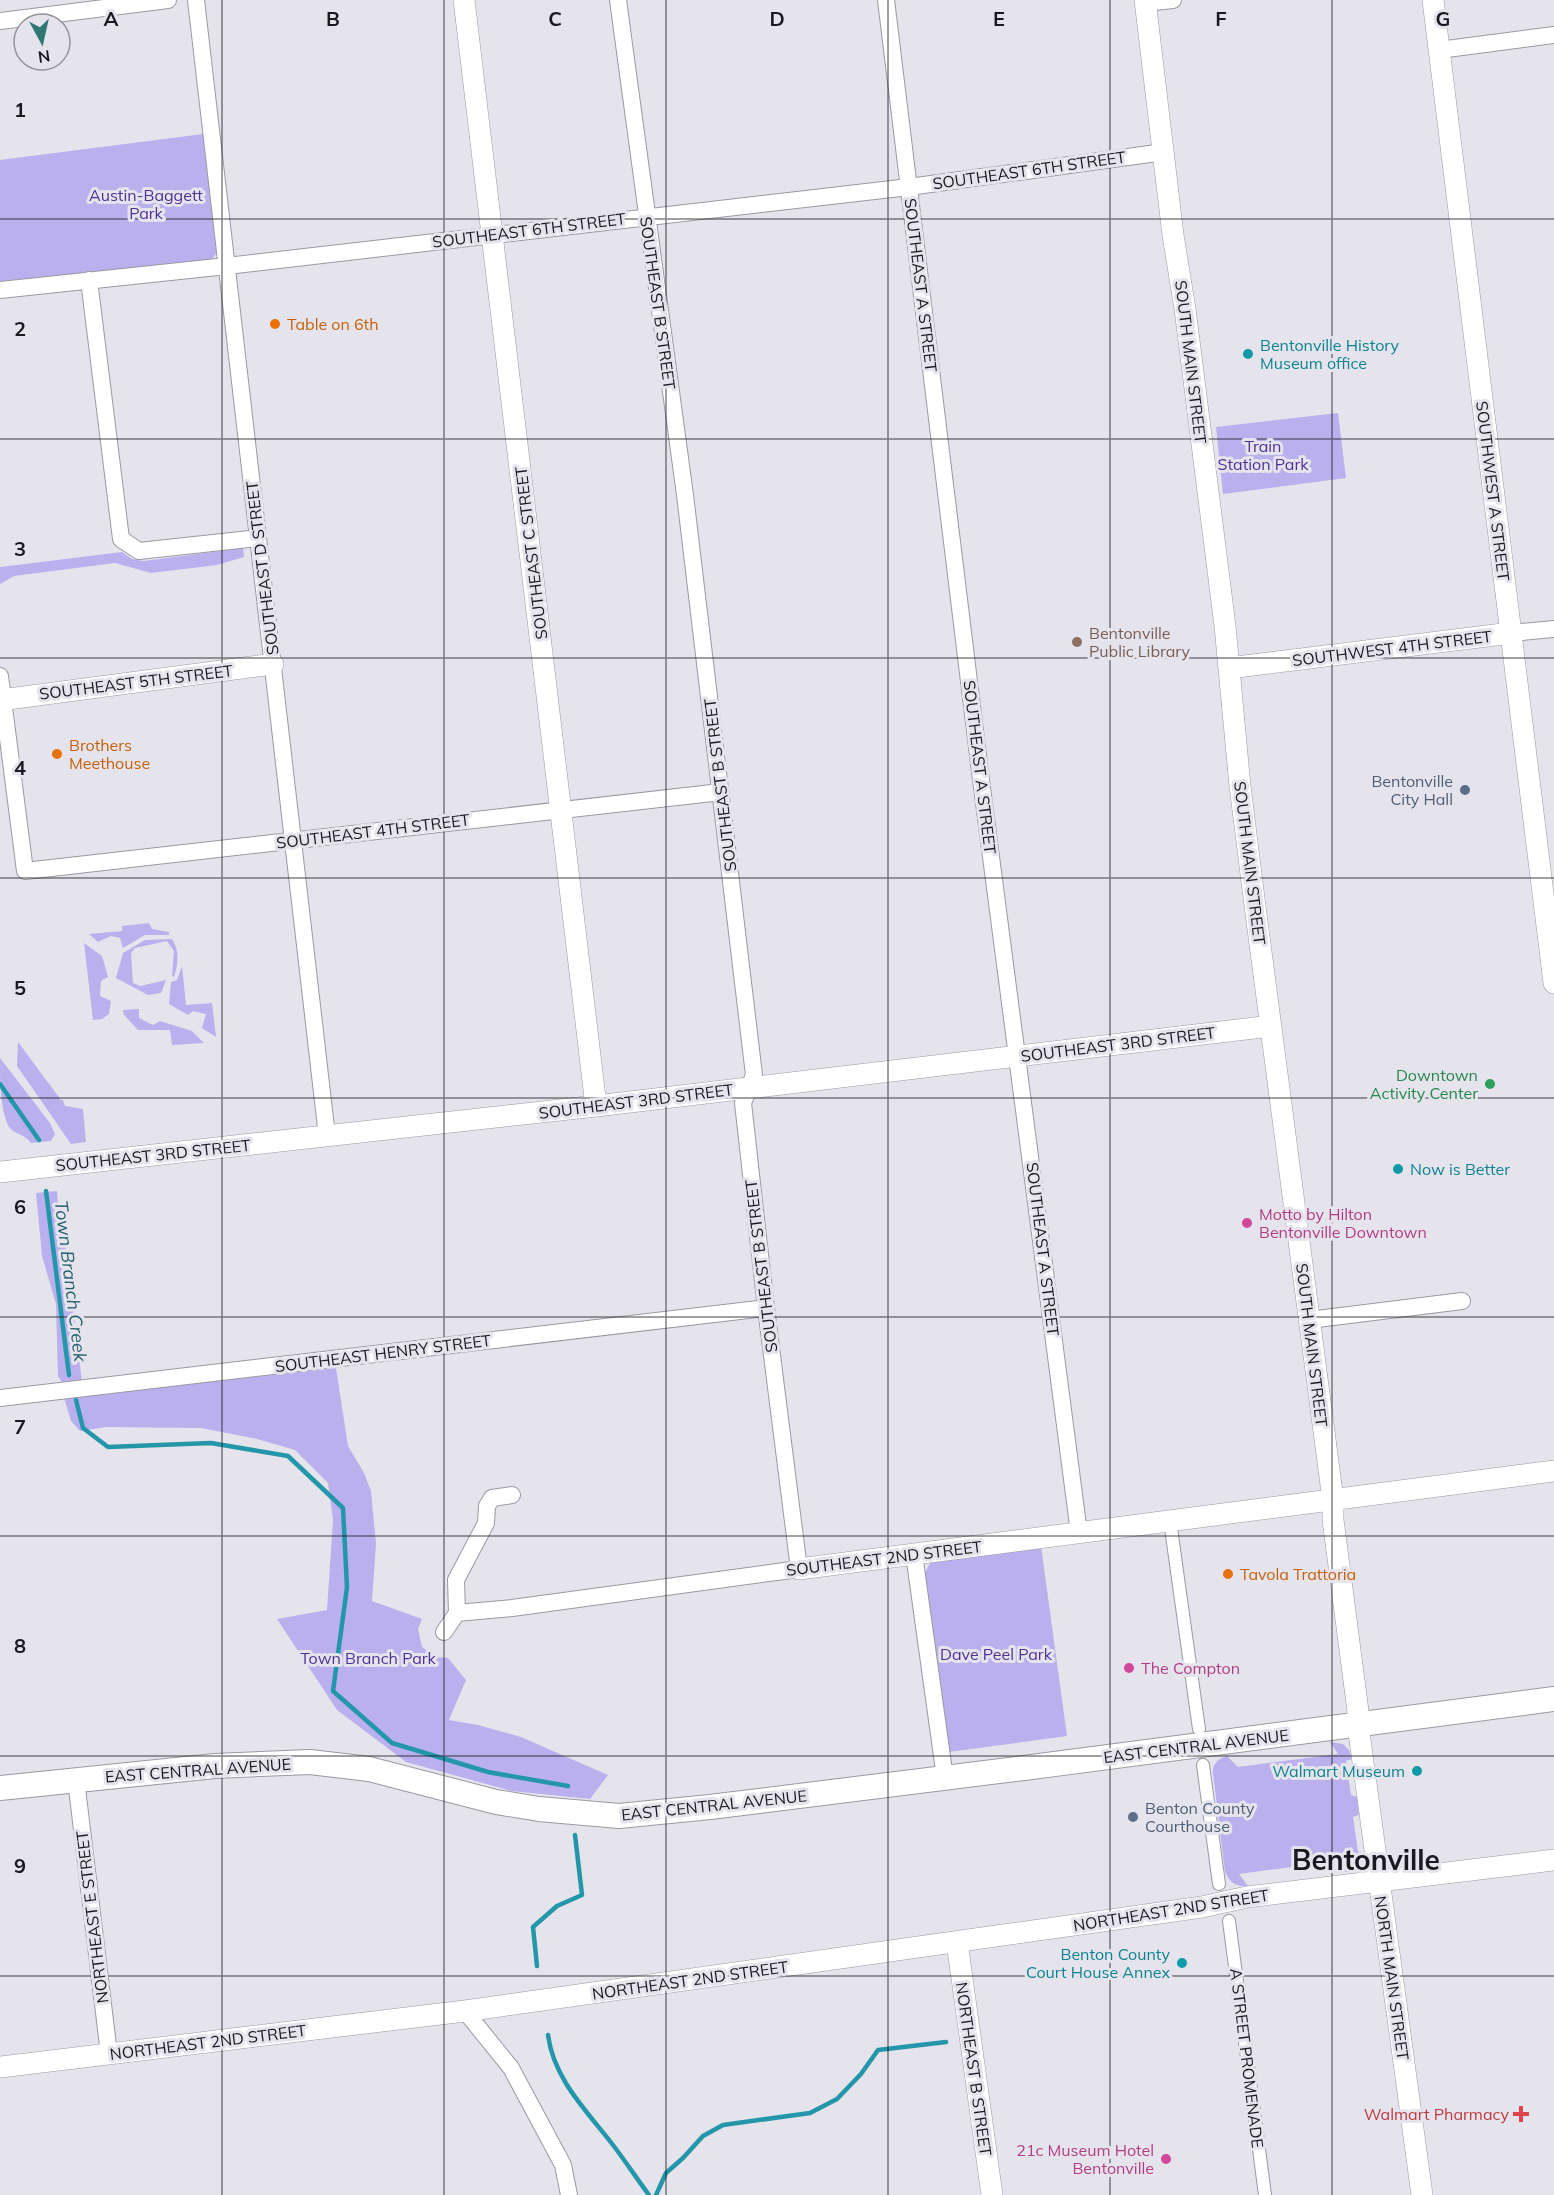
<svg xmlns="http://www.w3.org/2000/svg" width="1554" height="2195" font-family="Mulish,sans-serif">
	<style>
		.green { fill: #bab0ed }
		.lines { fill: none; stroke-linecap: round; stroke-linejoin: round }
		.stream { stroke: #2396aa; stroke-width: 4.5 }
		.pedestrian-casing { stroke: #9a99a2; stroke-width: 14 }
		.minor-casing { stroke: #9a99a2; stroke-width: 18 }
		.tertiary-casing { stroke: #9a99a2; stroke-width: 22 }
		.secondary-casing { stroke: #9a99a2; stroke-width: 26 }
		.pedestrian { stroke: #fff; stroke-width: 12 }
		.minor { stroke: #fff; stroke-width: 16 }
		.tertiary { stroke: #fff; stroke-width: 21 }
		.secondary { stroke: #fff; stroke-width: 24 }
		.grid { fill: none; stroke: #1a191d; stroke-width: 1.5; stroke-opacity: 0.55 }
		.food-dot { fill: #e8710a; stroke: #e5e4ed; stroke-width: 2 }
		.culture-dot { fill: #0f9aa8; stroke: #e5e4ed; stroke-width: 2 }
		.education-dot { fill: #8d6e63; stroke: #e5e4ed; stroke-width: 2 }
		.service-dot { fill: #5c6f8a; stroke: #e5e4ed; stroke-width: 2 }
		.leisure-dot { fill: #2e9e5b; stroke: #e5e4ed; stroke-width: 2 }
		.hotel-dot { fill: #d1479c; stroke: #e5e4ed; stroke-width: 2 }
		.health-dot { fill: #e0444e; stroke: #e5e4ed; stroke-width: 2 }
		.labels { text-anchor: middle; dominant-baseline: central; stroke-width: 6; stroke-linejoin: round; paint-order: stroke }
		.street-label { font-size: 16px; fill: #1a191d; stroke: #e5e4ed }
		.park-label { font-size: 16px; fill: #4e3097; stroke: #e5e4ed }
		.food-label { font-size: 16px; fill: #c56008; stroke: #e5e4ed; text-anchor: start }
		.culture-label { font-size: 16px; fill: #0d838f; stroke: #e5e4ed; text-anchor: start }
		.education-label { font-size: 16px; fill: #785e54; stroke: #e5e4ed; text-anchor: start }
		.service-label { font-size: 16px; fill: #4e5e75; stroke: #e5e4ed; text-anchor: end }
		.leisure-label { font-size: 16px; fill: #27864d; stroke: #e5e4ed; text-anchor: end }
		.hotel-label { font-size: 16px; fill: #b23c85; stroke: #e5e4ed; text-anchor: start }
		.health-label { font-size: 16px; fill: #be3a42; stroke: #e5e4ed; text-anchor: end }
		.water-label { font-size: 18px; font-style: italic; fill: #23606b; stroke: #e5e4ed }
		.town-label { font-size: 28px; font-weight: bold; fill: #1a191d; stroke: #e5e4ed }
		.grid-label { font-size: 20px; text-anchor: middle; font-weight: bold; fill: #1a191d; stroke: #e5e4ed; stroke-width: 6; stroke-linejoin: round; paint-order: stroke }
	</style>
	<rect width="100%" height="100%" fill="#e5e4ed"/>
	<path class="green" d="M 203,134 L 217,252 L 213,258 L 206,262 L 0,284 L 0,160 Z
		M 1338,413 L 1346,478 L 1223,494 L 1216,427 Z
		M 243,548 L 244,557 L 217,565 L 151,573 L 115,563 L 14,576 L 0,584 L 0,567 L 122,552 L 132,559 L 144,561 Z
		M 149,923 L 152,929 L 169,932 L 169,935 L 145,935 L 123,948 L 120,938 L 111,936 L 98,942 L 89,934 L 122,931 L 122,926 Z
		M 172,939 C 180,951 178,964 174,977 L 172,976 L 174,951 L 167,941 L 135,948 L 131,953 L 133,983 L 140,986 L 166,980 L 161,993 L 148,995 L 116,978 L 123,953 L 145,940 Z
		M 84,943 L 102,956 L 108,977 L 101,981 L 100,996 L 111,1001 L 109,1014 L 102,1019 L 93,1020 Z
		M 182,966 L 186,1005 L 212,1003 L 216,1037 L 202,1028 L 206,1014 L 193,1011 L 188,1015 L 169,1004 L 171,982 L 177,980 Z
		M 139,1009 L 139,1018 L 153,1025 L 160,1021 L 192,1031 L 204,1043 L 172,1045 L 170,1030 L 138,1030 L 124,1015 L 123,1010 Z
		M 18,1042 L 61,1100 L 63,1100 L 65,1106 L 83,1109 L 86,1142 L 71,1144 L 17,1066 Z
		M 0,1058 L 50,1123 L 55,1134 L 51,1141 L 31,1143 C 24,1133 15,1135 9,1127 C 0,1109 0,1081 0,1058 Z
		M 57,1191 L 60,1227 L 67,1254 L 82,1383 L 64,1386 L 58,1376 L 56,1304 L 42,1256 L 36,1193 Z
		M 336,1368 L 348,1446 L 364,1473 L 371,1491 L 376,1544 L 372,1601 L 422,1619 L 418,1629 L 422,1647 L 436,1657 L 448,1658 L 466,1680 L 449,1720 L 478,1725 L 521,1737 L 608,1775 L 590,1799 L 512,1791 L 406,1762 L 337,1710 L 277,1619 L 327,1610 L 333,1520 L 328,1483 L 295,1450 L 257,1439 L 201,1428 L 107,1427 L 80,1431 L 71,1421 L 64,1398 Z
		M 1041,1546 L 1067,1736 L 949,1752 L 925,1573 L 931,1561 Z
		M 1330,1742 L 1343,1744 L 1349,1750 L 1352,1759 L 1346,1761 L 1351,1795 L 1357,1797 L 1359,1815 L 1353,1817 L 1358,1852 L 1364,1853 C 1364,1864 1358,1871 1346,1872 L 1337,1861 L 1239,1874 L 1248,1886 C 1236,1887 1230,1883 1225,1872 L 1213,1773 C 1212,1765 1218,1758 1227,1756 L 1238,1767 L 1338,1754 Z"/>
	<g class="lines">
		<path class="stream" d="M 0,1084 L 39,1140
			M 46,1191 L 69,1375
			M 76,1400 L 83,1428 L 108,1447 L 211,1443 L 288,1456 L 343,1508 L 347,1587 L 333,1691 L 392,1743 L 488,1772 L 568,1786
			M 537,1966 L 533,1927 L 557,1906 L 582,1895 L 575,1835
			M 548,2035 C 554,2080 587,2111 613,2145 C 626,2162 637,2179 649,2195
			M 656,2195 L 666,2173 L 683,2158 L 703,2136 L 723,2125 L 810,2113 L 837,2099 L 861,2074 L 878,2050 L 946,2042"/>
		<g class="pedestrian-casing">
			<path id="pedestrian" d="M 1170,1521 L 1199,1729
				M 1203,1765 L 1219,1884
				M 1229,1921 L 1265,2195"/>
		</g>
		<g class="minor-casing">
			<path id="minor" d="M 196,0 L 327,1136
				M 886,0 L 981,780 L 1079,1533
				M 1145,3 L 1173,0
				M 0,21 L 168,0
				M 1439,50 L 1554,35
				M 89,280 L 121,539 L 139,551 L 258,538
				M 0,290 L 227,266 L 909,187 L 1164,152
				M 1511,633 L 1554,629
				M 0,676 L 25,871 L 721,792
				M 1309,1320 L 1462,1301
				M 0,1398 L 766,1308
				M 914,1554 L 945,1778
				M 457,1613 L 456,1580 L 486,1523 L 487,1506 L 492,1498 L 512,1495
				M 444,1632 L 457,1613 L 512,1608 L 799,1569 L 766,1308 L 743,1103 L 754,1075 L 685,495 L 618,0
				M 76,1780 L 109,2054
				M 465,2011 L 511,2068 L 563,2165 L 569,2195"/>
		</g>
		<g class="tertiary-casing">
			<path id="tertiary" d="M 464,0 L 596,1106
				M 1145,0 L 1173,235 L 1185,309 L 1225,626 L 1240,786 L 1255,906 L 1333,1500 L 1333,1520 L 1358,1711 L 1358,1725 L 1422,2195
				M 1433,0 L 1554,983
				M 1229,668 L 1511,633
				M 0,700 L 273,664
				M 0,1172 L 596,1106 L 1271,1026
				M 799,1569 L 1554,1471
				M 957,1942 L 992,2195
				M 0,2067 L 465,2011 L 1202,1907 L 1247,1897 L 1554,1860"/>
		</g>
		<g class="secondary-casing">
			<path id="secondary" d="M 0,1788 L 215,1766 L 310,1762 L 369,1769 L 496,1802 L 539,1809 L 619,1816 L 710,1807 L 1024,1768 L 1554,1699"/>
		</g>
		<use href="#pedestrian" class="pedestrian"/>
		<use href="#minor" class="minor"/>
		<use href="#tertiary" class="tertiary"/>
		<use href="#secondary" class="secondary"/>
	</g>
	<path class="grid" d="M 222,0 L 222,2195M 444,0 L 444,2195M 666,0 L 666,2195M 888,0 L 888,2195M 1110,0 L 1110,2195M 1332,0 L 1332,2195M 0,219 L 1554,219M 0,439 L 1554,439M 0,658 L 1554,658M 0,878 L 1554,878M 0,1098 L 1554,1098M 0,1317 L 1554,1317M 0,1536 L 1554,1536M 0,1756 L 1554,1756M 0,1976 L 1554,1976"/>
	<g class="food-dot">
		<circle cx="275" cy="324" r="6"/>
		<circle cx="57" cy="754" r="6"/>
		<circle cx="1228" cy="1574" r="6"/>
	</g>
	<g class="culture-dot">
		<circle cx="1248" cy="354" r="6"/>
		<circle cx="1398" cy="1169" r="6"/>
		<circle cx="1417" cy="1771" r="6"/>
		<circle cx="1182" cy="1963" r="6"/>
	</g>
	<circle class="education-dot" cx="1077" cy="642" r="6"/>
	<g class="service-dot">
		<circle cx="1465" cy="790" r="6"/>
		<circle cx="1133" cy="1817" r="6"/>
	</g>
	<circle class="leisure-dot" cx="1490" cy="1084" r="6"/>
	<g class="hotel-dot">
		<circle cx="1247" cy="1223" r="6"/>
		<circle cx="1129" cy="1668" r="6"/>
		<circle cx="1166" cy="2159" r="6"/>
	</g>
	<path class="health-dot" d="M1518 2105h6v6h6v6h-6v6h-6v-6h-6v-6h6z"/>
	<g class="labels">
		<g class="street-label">
			<text transform="translate(1029 170) rotate(-8)">SOUTHEAST 6TH STREET</text>
			<text transform="translate(529 230) rotate(-7)">SOUTHEAST 6TH STREET</text>
			<text transform="translate(921 285) rotate(83)">SOUTHEAST A STREET</text>
			<text transform="translate(658 303) rotate(82)">SOUTHEAST B STREET</text>
			<text transform="translate(1191 362) rotate(83)">SOUTH MAIN STREET</text>
			<text transform="translate(1493 491) rotate(83)">SOUTHWEST A STREET</text>
			<text transform="translate(531 553) rotate(-97)">SOUTHEAST C STREET</text>
			<text transform="translate(262 568) rotate(-97)">SOUTHEAST D STREET</text>
			<text transform="translate(1392 648) rotate(-7)">SOUTHWEST 4TH STREET</text>
			<text transform="translate(136 682) rotate(-7)">SOUTHEAST 5TH STREET</text>
			<text transform="translate(980 767) rotate(83)">SOUTHEAST A STREET</text>
			<text transform="translate(720 785) rotate(-97)">SOUTHEAST B STREET</text>
			<text transform="translate(373 831) rotate(-7)">SOUTHEAST 4TH STREET</text>
			<text transform="translate(1250 863) rotate(83)">SOUTH MAIN STREET</text>
			<text transform="translate(1118 1044) rotate(-7)">SOUTHEAST 3RD STREET</text>
			<text transform="translate(636 1101) rotate(-7)">SOUTHEAST 3RD STREET</text>
			<text transform="translate(153 1155) rotate(-6)">SOUTHEAST 3RD STREET</text>
			<text transform="translate(1043 1249) rotate(83)">SOUTHEAST A STREET</text>
			<text transform="translate(761 1266) rotate(-97)">SOUTHEAST B STREET</text>
			<text transform="translate(1312 1345) rotate(83)">SOUTH MAIN STREET</text>
			<text transform="translate(383 1353) rotate(-7)">SOUTHEAST HENRY STREET</text>
			<text transform="translate(884 1558) rotate(-7)">SOUTHEAST 2ND STREET</text>
			<text transform="translate(1196 1746) rotate(-7)">EAST CENTRAL AVENUE</text>
			<text transform="translate(198 1770) rotate(-4)">EAST CENTRAL AVENUE</text>
			<text transform="translate(714 1805) rotate(-6)">EAST CENTRAL AVENUE</text>
			<text transform="translate(1171 1910) rotate(-9)">NORTHEAST 2ND STREET</text>
			<text transform="translate(92 1917) rotate(-97)">NORTHEAST E STREET</text>
			<text transform="translate(1392 1978) rotate(82)">NORTH MAIN STREET</text>
			<text transform="translate(690 1980) rotate(-8)">NORTHEAST 2ND STREET</text>
			<text transform="translate(208 2042) rotate(-7)">NORTHEAST 2ND STREET</text>
			<text transform="translate(1247 2058) rotate(83)">A STREET PROMENADE</text>
			<text transform="translate(974 2069) rotate(82)">NORTHEAST B STREET</text>
		</g>
		<g class="park-label">
			<text x="146" y="195">Austin-Baggett<tspan x="146" dy="18">Park</tspan></text>
			<text x="1263" y="446">Train<tspan x="1263" dy="18">Station Park</tspan></text>
			<text x="996" y="1654">Dave Peel Park</text>
			<text x="368" y="1658">Town Branch Park</text>
		</g>
		<g class="food-label">
			<text x="287" y="324">Table on 6th</text>
			<text x="69" y="745">Brothers<tspan x="69" dy="18">Meethouse</tspan></text>
			<text x="1240" y="1574">Tavola Trattoria</text>
		</g>
		<g class="culture-label">
			<text x="1260" y="345">Bentonville History<tspan x="1260" dy="18">Museum office</tspan></text>
			<text x="1410" y="1169">Now is Better</text>
			<text x="1405" y="1771" text-anchor="end">Walmart Museum</text>
			<text x="1170" y="1954" text-anchor="end">Benton County<tspan x="1170" dy="18">Court House Annex</tspan></text>
		</g>
		<g class="education-label">
			<text x="1089" y="633">Bentonville<tspan x="1089" dy="18">Public Library</tspan></text>
		</g>
		<g class="service-label">
			<text x="1453" y="781">Bentonville<tspan x="1453" dy="18">City Hall</tspan></text>
			<text x="1145" y="1808" text-anchor="start">Benton County<tspan x="1145" dy="18">Courthouse</tspan></text>
		</g>
		<g class="leisure-label">
			<text x="1478" y="1075">Downtown<tspan x="1478" dy="18">Activity Center</tspan></text>
		</g>
		<g class="hotel-label">
			<text x="1259" y="1214">Motto by Hilton<tspan x="1259" dy="18">Bentonville Downtown</tspan></text>
			<text x="1141" y="1668">The Compton</text>
			<text x="1154" y="2150" text-anchor="end">21c Museum Hotel<tspan x="1154" dy="18">Bentonville</tspan></text>
		</g>
		<g class="health-label">
			<text x="1509" y="2114">Walmart Pharmacy</text>
		</g>
		<g class="water-label">
			<text transform="translate(71 1281) rotate(83)">Town Branch Creek</text>
		</g>
		<g class="town-label">
			<text x="1366" y="1859">Bentonville</text>
		</g>
	</g>
	<g class="grid-label">
		<text x="111" y="26">A</text>
		<text x="333" y="26">B</text>
		<text x="555" y="26">C</text>
		<text x="777" y="26">D</text>
		<text x="999" y="26">E</text>
		<text x="1221" y="26">F</text>
		<text x="1443" y="26">G</text>
		<text x="20" y="117">1</text>
		<text x="20" y="336">2</text>
		<text x="20" y="556">3</text>
		<text x="20" y="775">4</text>
		<text x="20" y="995">5</text>
		<text x="20" y="1214">6</text>
		<text x="20" y="1434">7</text>
		<text x="20" y="1653">8</text>
		<text x="20" y="1873">9</text>
	</g>
	<g transform="translate(42 42) rotate(172)"><circle r="28" fill="#e5e4ed" stroke="#94939a" stroke-width="1.5"/>
	<path d="M0-4.5L10 22L0 15L-10 22Z" fill="#2e7772"/>
	<text y="-9" font-size="16" font-weight="bold" text-anchor="middle" fill="#1a191d">N</text>
	</g>
</svg>
